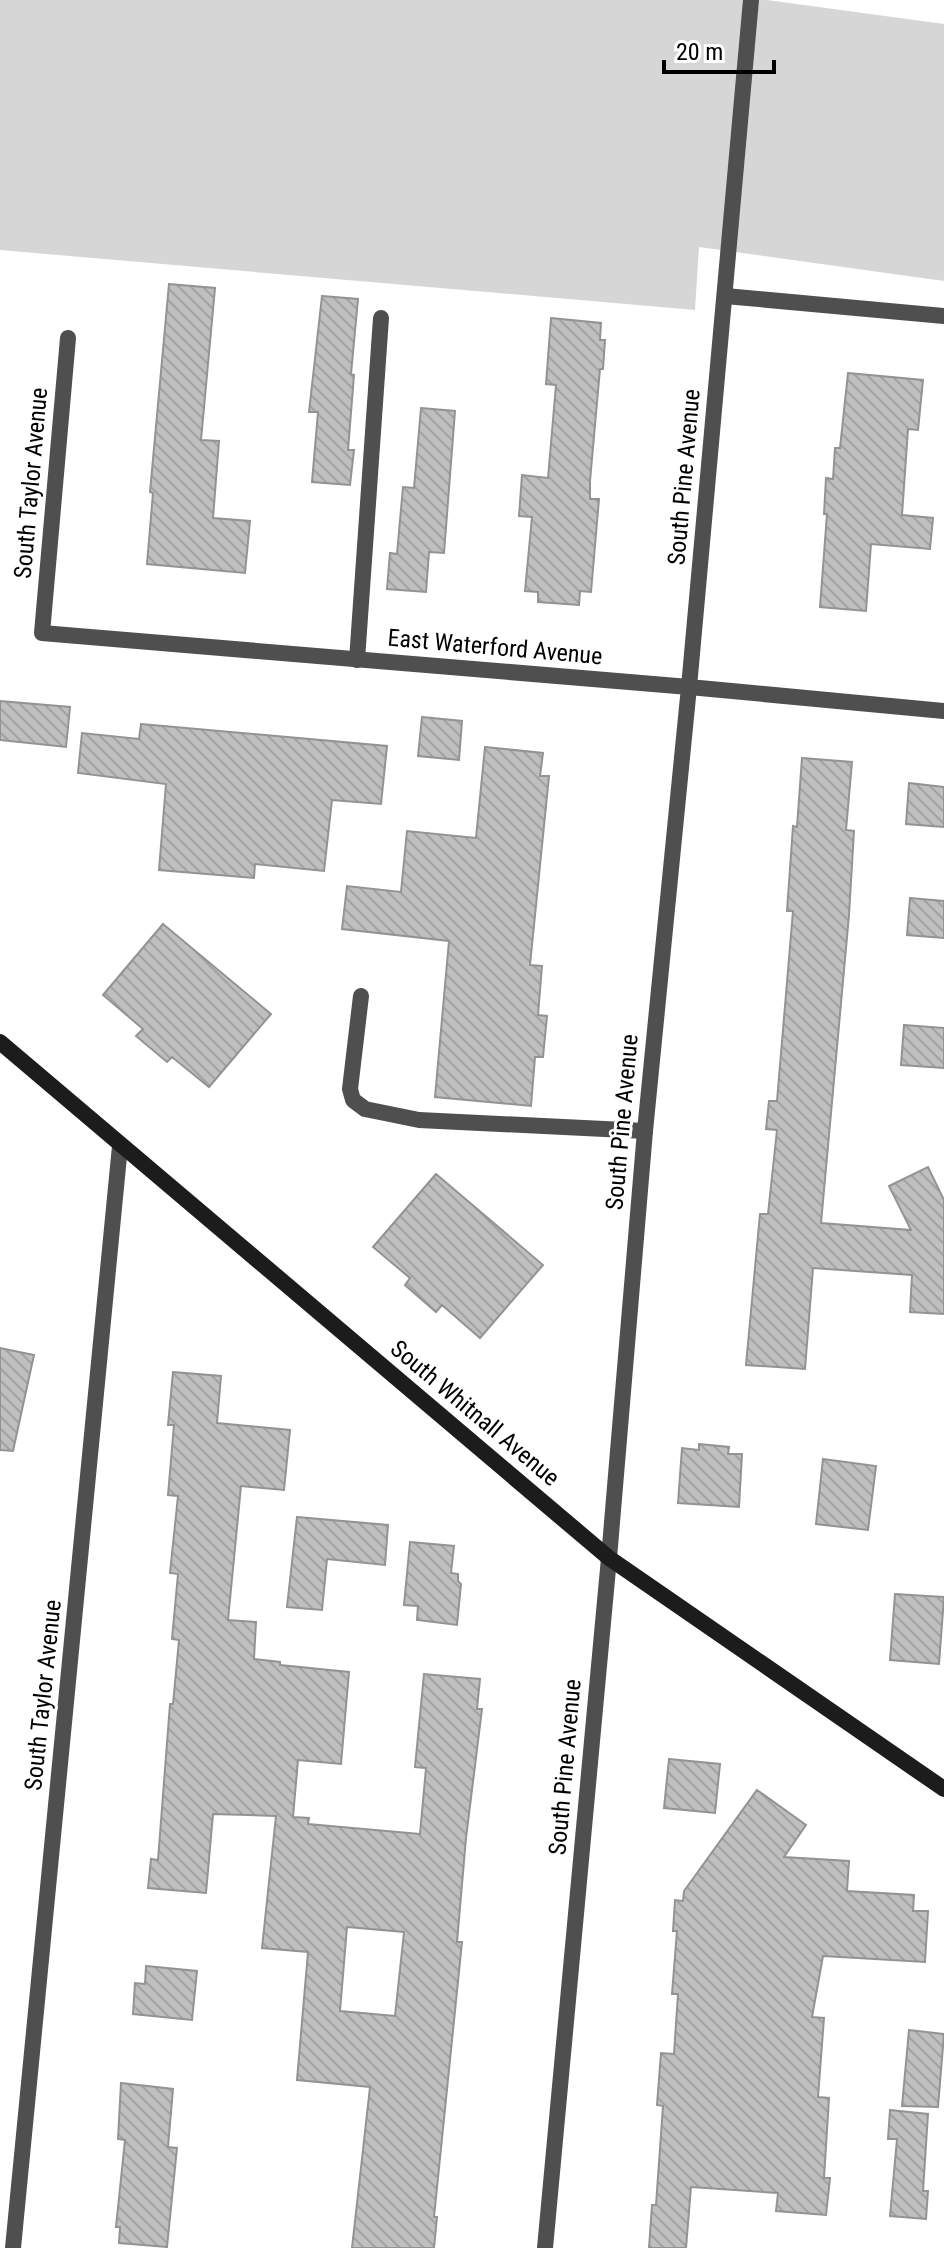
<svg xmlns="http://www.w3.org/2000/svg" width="944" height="2248" font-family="'Roboto Condensed',sans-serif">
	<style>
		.green { fill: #d6d6d6 }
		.building { fill: url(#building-back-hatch); stroke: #939393; stroke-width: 2; fill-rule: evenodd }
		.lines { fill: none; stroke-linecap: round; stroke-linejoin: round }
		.lane { stroke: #4f4f4f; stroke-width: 16 }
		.street { stroke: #4f4f4f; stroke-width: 16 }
		.secondary { stroke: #1c1c1c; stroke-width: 16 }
		.labels { text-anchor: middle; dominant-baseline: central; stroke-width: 6; stroke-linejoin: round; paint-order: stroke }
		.street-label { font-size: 24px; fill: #000; stroke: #fff }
	</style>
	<defs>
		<pattern id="building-back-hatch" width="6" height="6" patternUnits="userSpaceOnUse" patternTransform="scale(2)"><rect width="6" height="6" fill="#bfbfbf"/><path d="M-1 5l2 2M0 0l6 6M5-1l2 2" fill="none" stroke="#a2a2a2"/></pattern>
	</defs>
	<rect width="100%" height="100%" fill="#fff"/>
	<path class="green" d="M 0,0 L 767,0 L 944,24 L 944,281 L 699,247 L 695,310 L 0,250 Z"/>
	<path class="building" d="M 169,284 L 215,288 L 201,440 L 219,441 L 213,518 L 250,521 L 245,573 L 147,564 L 153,493 L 150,492 Z
		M 322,296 L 358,299 L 351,374 L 354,375 L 348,450 L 354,450 L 350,485 L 312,482 L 318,412 L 309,412 Z
		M 551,318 L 601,323 L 600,340 L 605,340 L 603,369 L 600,369 L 590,481 L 590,499 L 599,499 L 591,592 L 580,591 L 579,605 L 538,602 L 538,592 L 525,591 L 532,517 L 519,516 L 522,475 L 548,478 L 556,385 L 546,384 Z
		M 848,373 L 923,380 L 918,430 L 908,429 L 902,515 L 933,518 L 930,549 L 871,544 L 866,611 L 820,607 L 827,514 L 824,514 L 826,478 L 833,479 L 835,448 L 840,448 Z
		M 421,408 L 455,411 L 444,553 L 429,552 L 426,592 L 387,589 L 390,553 L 397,554 L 403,487 L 414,488 Z
		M 0,701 L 70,707 L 66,747 L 0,740 Z
		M 422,717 L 462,721 L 459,760 L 418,756 Z
		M 141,724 L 387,746 L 381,804 L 332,800 L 324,871 L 255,864 L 254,878 L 159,870 L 166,784 L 78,773 L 82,733 L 139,739 Z
		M 485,747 L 543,753 L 540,776 L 549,776 L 530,965 L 542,966 L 538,1015 L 547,1016 L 543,1057 L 535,1057 L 531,1106 L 435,1097 L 449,941 L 342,929 L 347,886 L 401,892 L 407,831 L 476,838 Z
		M 802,758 L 852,762 L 846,830 L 854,831 L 849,915 L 821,1223 L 911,1230 L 889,1186 L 928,1167 L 944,1200 L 944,1314 L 910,1312 L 912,1275 L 813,1268 L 805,1369 L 746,1365 L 760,1214 L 768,1214 L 777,1130 L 766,1129 L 769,1101 L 777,1101 L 793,911 L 787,911 L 793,826 L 797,827 Z
		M 909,783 L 944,787 L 944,827 L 906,824 Z
		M 910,898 L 944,901 L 944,938 L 907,935 Z
		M 163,924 L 271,1014 L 209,1087 L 172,1057 L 167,1062 L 136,1036 L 143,1029 L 103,995 Z
		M 904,1025 L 944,1028 L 944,1068 L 901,1065 Z
		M 436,1174 L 543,1265 L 480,1338 L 442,1305 L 436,1312 L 405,1285 L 410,1278 L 373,1247 Z
		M 0,1348 L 34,1355 L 13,1451 L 0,1450 Z
		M 173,1372 L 221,1376 L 217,1423 L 290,1430 L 284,1490 L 241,1486 L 228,1620 L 256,1622 L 254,1659 L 280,1662 L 280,1665 L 349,1672 L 341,1764 L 298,1760 L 293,1817 L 309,1818 L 308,1824 L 420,1834 L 426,1768 L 415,1767 L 424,1674 L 480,1679 L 477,1709 L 482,1709 L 466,1838 L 457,1942 L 462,1942 L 434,2217 L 437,2217 L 434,2248 L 352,2248 L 370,2087 L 297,2080 L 308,1952 L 262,1948 L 276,1816 L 213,1814 L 206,1893 L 148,1888 L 151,1859 L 158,1860 L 170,1704 L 173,1704 L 179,1640 L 172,1639 L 178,1574 L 170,1573 L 178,1496 L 168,1495 L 174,1425 L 168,1425 ZM 347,1927 L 404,1932 L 395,2016 L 340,2011 Z
		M 699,1444 L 729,1447 L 728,1454 L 742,1454 L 739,1507 L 678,1503 L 682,1448 L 699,1450 Z
		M 823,1459 L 876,1466 L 868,1530 L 816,1524 Z
		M 297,1517 L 388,1525 L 385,1565 L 327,1559 L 322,1610 L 287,1607 Z
		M 410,1542 L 454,1546 L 451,1573 L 458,1574 L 458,1581 L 461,1584 L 457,1625 L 417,1620 L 418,1606 L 404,1605 Z
		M 895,1594 L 944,1597 L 939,1664 L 890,1660 Z
		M 669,1759 L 720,1764 L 715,1813 L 664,1808 Z
		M 757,1790 L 806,1825 L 784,1857 L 849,1861 L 847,1891 L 914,1895 L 913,1911 L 928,1911 L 925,1962 L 823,1956 L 812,2017 L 824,2018 L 818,2097 L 829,2098 L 824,2178 L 830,2178 L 826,2215 L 776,2211 L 778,2193 L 691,2187 L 686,2248 L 649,2248 L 652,2205 L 656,2205 L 663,2106 L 657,2105 L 661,2053 L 674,2054 L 678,1994 L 672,1994 L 677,1931 L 673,1931 L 675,1900 L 683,1901 L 684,1891 Z
		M 146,1966 L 197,1971 L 192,2020 L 133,2014 L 135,1983 L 145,1984 Z
		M 909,2030 L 944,2034 L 938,2107 L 902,2106 Z
		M 121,2083 L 173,2089 L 168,2147 L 177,2148 L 167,2247 L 119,2243 L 120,2227 L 116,2227 L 125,2140 L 118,2139 Z
		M 890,2110 L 928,2114 L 923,2191 L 928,2191 L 926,2219 L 890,2216 L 897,2139 L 888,2139 Z"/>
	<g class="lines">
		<path class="lane" d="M 725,296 L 944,316
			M 357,660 L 381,318
			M 361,996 L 350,1089 L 353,1100 L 365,1109 L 419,1120 L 645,1131"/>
		<path class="street" d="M 68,338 L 42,633 L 689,687 L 944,711
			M 13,2248 L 120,1146
			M 545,2248 L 609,1558 L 645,1131 L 689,687 L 751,0"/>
		<path class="secondary" d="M 0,1042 L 609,1558 L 944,1789"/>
	</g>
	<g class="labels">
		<g class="street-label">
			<text transform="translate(684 477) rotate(-85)">South Pine Avenue</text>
			<text transform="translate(31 483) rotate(-85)">South Taylor Avenue</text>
			<text transform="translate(495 647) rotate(5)">East Waterford Avenue</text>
			<text transform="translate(622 1122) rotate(-85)">South Pine Avenue</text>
			<text transform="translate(475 1413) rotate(40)">South Whitnall Avenue</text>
			<text transform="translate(43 1695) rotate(-84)">South Taylor Avenue</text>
			<text transform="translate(565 1767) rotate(-85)">South Pine Avenue</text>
		</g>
	</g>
	<path d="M664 60v12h110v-12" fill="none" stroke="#000000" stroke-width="4"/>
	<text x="676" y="60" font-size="24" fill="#000000" stroke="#ffffff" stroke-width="6" paint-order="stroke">20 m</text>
</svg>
